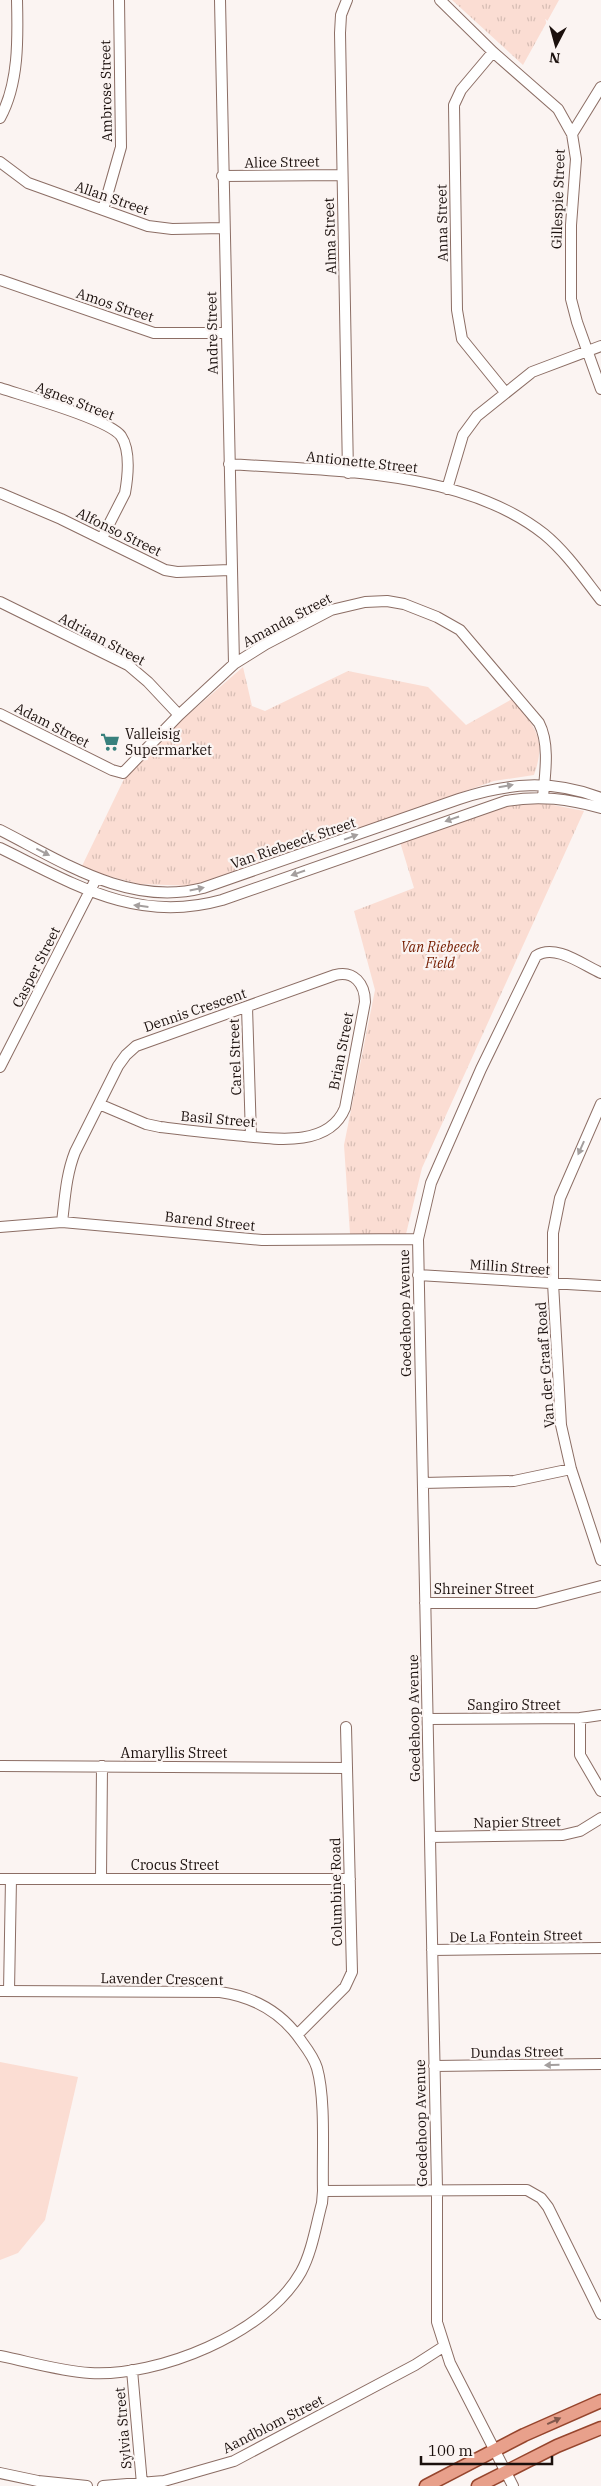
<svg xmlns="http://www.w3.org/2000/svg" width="601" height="2486" font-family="'IBM Plex Serif',serif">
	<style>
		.grass { fill: url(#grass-tufts) }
		.garden { fill: #fbddd3 }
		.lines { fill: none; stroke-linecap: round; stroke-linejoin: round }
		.minor-casing { stroke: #8c6e65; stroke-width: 12 }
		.major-casing { stroke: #96452d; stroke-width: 15 }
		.minor { stroke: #fff; stroke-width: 10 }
		.major { stroke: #e8a08b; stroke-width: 12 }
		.oneway { fill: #a49f9e }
		.oneway2 { fill: #82584c }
		.labels { text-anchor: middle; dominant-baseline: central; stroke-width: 4.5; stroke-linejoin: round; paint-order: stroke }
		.street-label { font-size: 14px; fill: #1b100d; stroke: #fbf4f2 }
		.poi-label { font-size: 14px; fill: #1b100d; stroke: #fbf4f2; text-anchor: start }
		.park-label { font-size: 14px; font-style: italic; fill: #751d00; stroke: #fbf4f2 }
	</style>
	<defs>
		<pattern id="grass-tufts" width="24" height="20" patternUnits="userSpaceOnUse" patternTransform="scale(1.25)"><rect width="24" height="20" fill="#fbddd3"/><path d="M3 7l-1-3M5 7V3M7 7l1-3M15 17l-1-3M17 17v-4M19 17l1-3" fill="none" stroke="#d7bdb4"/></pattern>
	</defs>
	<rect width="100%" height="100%" fill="#fbf4f2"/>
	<path class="grass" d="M 452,0 L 559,0 L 523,65 Z
		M 243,667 L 252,706 L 265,711 L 348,671 L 428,687 L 466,725 L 512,699 C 535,727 547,738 534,775 L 494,781 L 194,886 L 139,884 L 97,873 L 82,866 L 124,779 L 183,719 Z
		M 543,803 L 584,811 L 422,1168 L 406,1234 L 350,1234 L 344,1145 L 375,990 L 354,911 L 414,888 L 400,842 L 508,806 Z"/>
	<path class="garden" d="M 0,2062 L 78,2077 L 45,2220 L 18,2253 L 0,2260 Z"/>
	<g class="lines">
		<g class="minor-casing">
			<path id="minor" d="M 220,0 L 234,664
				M 347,0 L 341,15 L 340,33 L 348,473
				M 440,0 L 493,52 L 558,109 L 572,134 L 576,159 L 571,225 L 571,299 L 577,322 L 601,389
				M 493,52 L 461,90 L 454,105 L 457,310 L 462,339 L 505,392
				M 0,118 C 19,84 18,38 17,0
				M 572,134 L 601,87
				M 0,162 L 28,183 L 148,226 L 172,229 L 224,228
				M 222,176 L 342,175
				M 103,210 L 121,147 L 119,0
				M 0,280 L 154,333 L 226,333
				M 0,388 C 24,396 108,419 121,436 C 131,451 128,476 125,493 L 102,538
				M 229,464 C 329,471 462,469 544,534 C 566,552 583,577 601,600
				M 447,489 L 463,435 L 477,416 L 532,372 L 601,346
				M 0,493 L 61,519 L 165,570 L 177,572 L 230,570
				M 0,602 L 128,665 L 148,682 L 179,715
				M 0,714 L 112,770 L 123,773 L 179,715 L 234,664 L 266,644 L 331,610 L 365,602 L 387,601 L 404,604 L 437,617 L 460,630 L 539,723 C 550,744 545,775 543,797
				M 0,830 C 63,862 129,907 203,888 L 459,799 C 507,783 552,779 601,798
				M 0,848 C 74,884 136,924 222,900 L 506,801 C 540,795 569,799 601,808
				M 247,1007 L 251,1136
				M 0,1067 L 96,879
				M 601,1104 L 560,1198 L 553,1233 L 553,1283 L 561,1425 L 571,1469 L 601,1560
				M 62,1222 C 65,1198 66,1175 75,1152 L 118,1066 L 126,1055 L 136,1046 L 335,975 C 354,970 365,984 365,1002 L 345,1108 C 328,1150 268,1138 234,1135 C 209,1133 185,1130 160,1127 L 146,1124 L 99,1104
				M 0,1227 L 62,1222 L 262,1240 L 418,1239
				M 418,1275 L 601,1286
				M 423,1483 L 514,1481 L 571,1469
				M 425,1603 L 536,1603 L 601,1586
				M 580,1718 L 580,1755 L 601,1791
				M 428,1719 L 580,1718 L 601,1715
				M 0,1766 L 347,1768
				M 430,1837 L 563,1835 L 580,1831 L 601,1818
				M 0,1879 L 350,1879
				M 101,1879 L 102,1766
				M 432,1950 L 601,1948
				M 0,1991 L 220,1992 C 255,1997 282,2012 302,2042 C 308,2050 314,2058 317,2068 C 326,2100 322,2156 323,2191 L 322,2203 C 316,2225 312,2252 301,2272 C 266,2334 158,2377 90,2373 C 59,2371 30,2362 0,2356
				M 9,1991 L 11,1879
				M 297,2035 L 345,1987 L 352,1972 L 346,1727
				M 434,2066 L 601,2064
				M 323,2191 L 527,2190 L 541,2198 L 548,2207 L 601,2314
				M 132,2370 L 142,2484
				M 0,2473 L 38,2481 L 87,2486
				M 103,2486 L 164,2481 L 234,2461 L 415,2365 L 443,2347
				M 513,2486 L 450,2363 L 437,2322 L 437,2189 L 418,1239 L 431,1183 L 481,1069 L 536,956 C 555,943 583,965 601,973"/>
		</g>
		<g class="major-casing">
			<path id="major" d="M 426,2486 L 524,2435 L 601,2401
				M 478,2486 L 557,2446 L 601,2428"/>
		</g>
		<use href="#minor" class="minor"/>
		<use href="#major" class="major"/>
	</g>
	<defs><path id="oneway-solid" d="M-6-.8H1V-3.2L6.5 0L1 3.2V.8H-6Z" transform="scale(1.25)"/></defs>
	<g class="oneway">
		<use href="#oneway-solid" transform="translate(506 786) rotate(-10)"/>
		<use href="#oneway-solid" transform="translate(452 819) rotate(161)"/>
		<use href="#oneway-solid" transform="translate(351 837) rotate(-20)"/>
		<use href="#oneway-solid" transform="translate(43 852) rotate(27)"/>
		<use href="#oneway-solid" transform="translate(298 873) rotate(161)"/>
		<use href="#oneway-solid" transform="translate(197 889) rotate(-12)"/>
		<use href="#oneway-solid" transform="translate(141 906) rotate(-173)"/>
		<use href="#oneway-solid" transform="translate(581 1148) rotate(114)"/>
		<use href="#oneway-solid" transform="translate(552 2065) rotate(179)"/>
	</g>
	<use class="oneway2" href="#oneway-solid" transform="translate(554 2421) rotate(-25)"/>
	<defs>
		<g id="supermarket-bare" transform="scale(1.5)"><path d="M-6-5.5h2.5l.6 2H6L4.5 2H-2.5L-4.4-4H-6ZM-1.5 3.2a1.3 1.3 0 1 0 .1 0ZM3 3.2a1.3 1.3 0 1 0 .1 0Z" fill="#38807d" stroke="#fbf4f2" stroke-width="2.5" paint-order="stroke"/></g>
	</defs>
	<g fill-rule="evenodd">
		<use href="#supermarket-bare" x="110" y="742"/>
	</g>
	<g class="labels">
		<g class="street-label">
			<text transform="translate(106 91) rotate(-91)">Ambrose Street</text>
			<text transform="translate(282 162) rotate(-1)">Alice Street</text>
			<text transform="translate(112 198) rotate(19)">Allan Street</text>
			<text transform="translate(558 199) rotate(-88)">Gillespie Street</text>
			<text transform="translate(442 223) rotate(-91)">Anna Street</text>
			<text transform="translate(330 236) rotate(-92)">Alma Street</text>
			<text transform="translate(115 305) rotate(18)">Amos Street</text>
			<text transform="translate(212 333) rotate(-91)">Andre Street</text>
			<text transform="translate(75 401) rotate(21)">Agnes Street</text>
			<text transform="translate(362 462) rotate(6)">Antionette Street</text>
			<text transform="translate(119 532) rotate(26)">Alfonso Street</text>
			<text transform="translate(287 620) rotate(-28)">Amanda Street</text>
			<text transform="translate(102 639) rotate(28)">Adriaan Street</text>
			<text transform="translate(52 725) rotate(27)">Adam Street</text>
			<text transform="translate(293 843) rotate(-19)">Van Riebeeck Street</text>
			<text transform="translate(36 967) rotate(-63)">Casper Street</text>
			<text transform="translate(195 1010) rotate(-19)">Dennis Crescent</text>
			<text transform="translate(341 1051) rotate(-79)">Brian Street</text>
			<text transform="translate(235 1057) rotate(-92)">Carel Street</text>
			<text transform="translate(218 1119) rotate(5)">Basil Street</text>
			<text transform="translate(210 1221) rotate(6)">Barend Street</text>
			<text transform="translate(510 1267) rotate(4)">Millin Street</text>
			<text transform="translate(405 1313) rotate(-91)">Goedehoop Avenue</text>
			<text transform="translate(545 1365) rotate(-94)">Van der Graaf Road</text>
			<text x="484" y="1589">Shreiner Street</text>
			<text x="514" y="1705">Sangiro Street</text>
			<text transform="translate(414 1718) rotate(-91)">Goedehoop Avenue</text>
			<text x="174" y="1753">Amaryllis Street</text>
			<text transform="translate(517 1822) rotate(-1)">Napier Street</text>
			<text x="175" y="1865">Crocus Street</text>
			<text transform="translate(336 1892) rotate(-91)">Columbine Road</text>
			<text transform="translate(516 1936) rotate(-1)">De La Fontein Street</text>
			<text transform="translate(162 1979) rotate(1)">Lavender Crescent</text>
			<text transform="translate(517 2052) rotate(-1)">Dundas Street</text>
			<text transform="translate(421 2123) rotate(-91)">Goedehoop Avenue</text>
			<text transform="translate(273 2424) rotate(-27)">Aandblom Street</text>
			<text transform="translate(123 2428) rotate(-95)">Sylvia Street</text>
		</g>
		<g class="poi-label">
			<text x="125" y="734">Valleisig<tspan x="125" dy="16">Supermarket</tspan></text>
		</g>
		<g class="park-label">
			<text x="440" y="947">Van Riebeeck<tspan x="440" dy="16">Field</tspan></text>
		</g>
	</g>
	<g transform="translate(556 45) rotate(186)" stroke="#fbf4f2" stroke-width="4" paint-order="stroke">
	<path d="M0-4L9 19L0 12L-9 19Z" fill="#1b100d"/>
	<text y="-8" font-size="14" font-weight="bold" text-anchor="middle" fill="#1b100d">N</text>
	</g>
	<path d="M421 2456v8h131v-8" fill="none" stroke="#1b100d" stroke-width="2.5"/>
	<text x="428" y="2456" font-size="15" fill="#1b100d" stroke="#fbf4f2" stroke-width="4" paint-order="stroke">100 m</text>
</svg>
